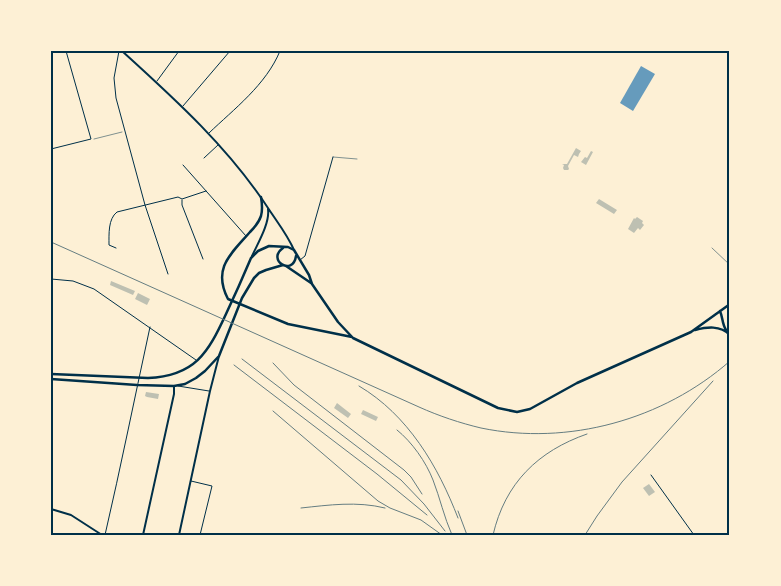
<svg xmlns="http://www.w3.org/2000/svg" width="781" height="586" font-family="Roboto,sans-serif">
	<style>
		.water { fill: #669bbc }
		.building { fill: #bec0b2 }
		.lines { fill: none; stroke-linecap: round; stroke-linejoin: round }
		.path { stroke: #003049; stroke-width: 0.5 }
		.service { stroke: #003049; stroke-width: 0.5 }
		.minor { stroke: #003049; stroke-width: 1 }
		.tertiary { stroke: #003049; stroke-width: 2 }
		.primary { stroke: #003049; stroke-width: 2.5 }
		.rail { stroke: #657d81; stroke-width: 1 }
		.neatline { fill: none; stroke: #003049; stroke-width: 2 }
	</style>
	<rect width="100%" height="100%" fill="#fdf0d5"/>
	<path class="water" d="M 641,66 L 655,74 L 633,111 L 620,103 Z"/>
	<path class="building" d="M 576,148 L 581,151 L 579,154 L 578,157 L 574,155 L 568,166 L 569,169 L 568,170 L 564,170 L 563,168 L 564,165 L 562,164 L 567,164 Z
		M 591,151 L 593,152 L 586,165 L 581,162 L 585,157 L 587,158 Z
		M 599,199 L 617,210 L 614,214 L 596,203 Z
		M 637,217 L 643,221 L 642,223 L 644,225 L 640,230 L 638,228 L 634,233 L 628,229 L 634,218 L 635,219 Z
		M 111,281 L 135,291 L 133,295 L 110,285 Z
		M 138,293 L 150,299 L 147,305 L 135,299 Z
		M 146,392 L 159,394 L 158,399 L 147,397 L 145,396 Z
		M 337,403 L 351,414 L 348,418 L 334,408 Z
		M 363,410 L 378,417 L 376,421 L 361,414 Z
		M 649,484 L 655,492 L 649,496 L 643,488 Z"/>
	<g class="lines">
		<path class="path" d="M 94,139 L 122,132"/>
		<path class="service" d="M 333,157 L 357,159
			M 712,248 L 730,265"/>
		<path class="minor" d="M 119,51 L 114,78 L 116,98 L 145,205 L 168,274
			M 157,81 L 179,51
			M 183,106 L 230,51
			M 209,133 C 234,109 266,85 280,51
			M 51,149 L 91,139 L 66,51
			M 204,158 L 218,145
			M 183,165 L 246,236
			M 182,200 L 182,205 L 203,259
			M 116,248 L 109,245 C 109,234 108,219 117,212 L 178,197 L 182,199 L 206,191
			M 300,260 L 305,256 L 333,157
			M 51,279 L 73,281 L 94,289 L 196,360
			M 178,386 L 209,391
			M 651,475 L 694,535
			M 191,481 L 212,486 L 200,535
			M 105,535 C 121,466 135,396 150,327"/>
		<path class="tertiary" d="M 122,51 C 176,100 230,149 270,211 C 278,223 288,236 294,250
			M 252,256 C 258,243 270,223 268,209
			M 51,509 L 71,515 L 102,535
			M 143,535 L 174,394 L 174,386
			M 179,535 L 210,391 L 219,356"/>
		<path class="primary" d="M 261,197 C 262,203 263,209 261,216 C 259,222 255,227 250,232 C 231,254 212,268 228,299 L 288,324 L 352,337
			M 283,248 C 266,260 293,277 296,256
			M 286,266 L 311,283
			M 720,311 C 723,318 722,324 726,330
			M 695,330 C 707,327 720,325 730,335
			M 51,374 L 148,378 C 195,376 208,353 226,314 C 235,295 243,277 251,258 L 258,251 L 269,246 L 288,247 L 294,250 L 309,275 L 312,284 L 338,322 L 353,338 L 498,408 L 517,412 L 530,409 L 577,383 L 691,332 L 730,304
			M 51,379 L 137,385 L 174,386 L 185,384 L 196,378 L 205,371 L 219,356 L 242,298 L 254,278 L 259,273 L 266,270 L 283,265"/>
		<path class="rail" d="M 51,52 L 53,51
			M 51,242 L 419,407 C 439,416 460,423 481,428 C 568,446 663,420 730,361
			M 242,359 L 401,480 L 424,504 L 445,531
			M 273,363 L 294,385 L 404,470 L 411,477 L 422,494
			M 234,365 L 377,474 L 427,515
			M 359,386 C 408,415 438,466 458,518
			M 273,411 L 378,501 L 390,508 L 421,520 L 442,535
			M 397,430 C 412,442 426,462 433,480 C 440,498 444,517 452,535
			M 301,508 C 329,505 357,501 385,508
			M 458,511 L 467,535
			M 493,535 C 505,483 538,451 587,434
			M 585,535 L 597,516 L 622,482 L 713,381"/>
	</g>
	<rect width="781" height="586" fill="none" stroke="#fdf0d5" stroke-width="105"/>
	<rect x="52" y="52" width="676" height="482" class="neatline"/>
</svg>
